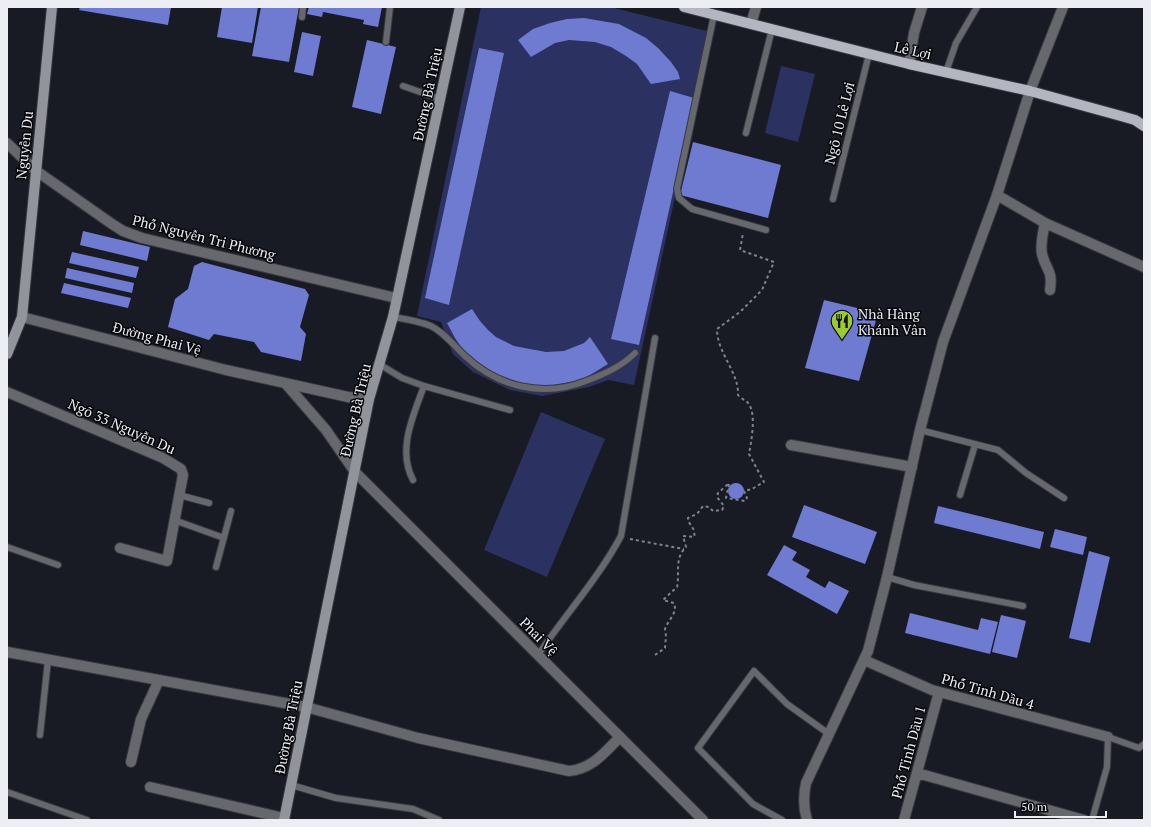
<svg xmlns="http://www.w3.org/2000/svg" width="1151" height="827" font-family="'PT Serif',serif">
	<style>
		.green { fill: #2b3262 }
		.building { fill: #6e7bd0 }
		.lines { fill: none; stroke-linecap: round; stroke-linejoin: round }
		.service-casing { stroke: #373941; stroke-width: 8 }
		.minor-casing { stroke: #373941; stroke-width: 12 }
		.tertiary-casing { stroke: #373941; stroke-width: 12 }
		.secondary-casing { stroke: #373941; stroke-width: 12 }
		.primary-casing { stroke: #373941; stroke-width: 12 }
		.path { stroke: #81838a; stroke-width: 2; stroke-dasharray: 3 3; stroke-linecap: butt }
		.service { stroke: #67686d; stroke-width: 6 }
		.minor { stroke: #67686d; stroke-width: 10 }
		.tertiary { stroke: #67686d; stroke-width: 10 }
		.secondary { stroke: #92949c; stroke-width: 10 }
		.primary { stroke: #b3b6c0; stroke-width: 10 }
		.labels { text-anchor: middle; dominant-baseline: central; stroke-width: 3; stroke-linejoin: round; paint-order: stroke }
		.street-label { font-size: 14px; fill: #eceef4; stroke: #06060a }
		.poi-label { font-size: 14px; fill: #eceef4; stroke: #06060a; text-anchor: start }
	</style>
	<rect width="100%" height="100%" fill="#191b24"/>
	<path class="green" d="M 481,7 L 610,7 L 711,32 L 634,385 L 608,380 L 589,387 L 542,396 L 510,390 L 473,372 L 453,354 L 441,322 L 417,316 Z
		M 781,66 L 815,74 L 798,142 L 765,133 Z
		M 541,412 L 605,439 L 547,577 L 484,550 Z"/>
	<path class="building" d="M 80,7 L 171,7 L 168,25 L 79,10 Z
		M 222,7 L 258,7 L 252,43 L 217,37 Z
		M 261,7 L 299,7 L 289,62 L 252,56 Z
		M 309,7 L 382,7 L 378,27 L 363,24 L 364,20 L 323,12 L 322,17 L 307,14 Z
		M 584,18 L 619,24 L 646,38 L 658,48 L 671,62 L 678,72 L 680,79 L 651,84 L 637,64 L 626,56 L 611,47 L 595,42 L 569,40 L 555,43 L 531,57 L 518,40 L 533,29 L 550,23 L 567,19 Z
		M 302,32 L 321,36 L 313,76 L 294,72 Z
		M 367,40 L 396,47 L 381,114 L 352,107 Z
		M 479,48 L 504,53 L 449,305 L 425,298 Z
		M 670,91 L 694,98 L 639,345 L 611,339 Z
		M 693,142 L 781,165 L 768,218 L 680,195 Z
		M 83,231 L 150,247 L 147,261 L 80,245 Z
		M 72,252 L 139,267 L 136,278 L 69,263 Z
		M 202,262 L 305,289 L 309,295 L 300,327 L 306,334 L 301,361 L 261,352 L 254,342 L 214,334 L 209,340 L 168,327 L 175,299 L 188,289 L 194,266 Z
		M 67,268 L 134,283 L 132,293 L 65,278 Z
		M 64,283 L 131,298 L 128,308 L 61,293 Z
		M 824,300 L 878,313 L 859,381 L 805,368 Z
		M 472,309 L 480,321 L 488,330 L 496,337 L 514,346 L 546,352 L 564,351 L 584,343 L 590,337 L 608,364 L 582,380 L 542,387 L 517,384 L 482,368 L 463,350 L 455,338 L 447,323 Z
		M728 491a8 8 0 1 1 16 0a8 8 0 1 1-16 0Z
		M 804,505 L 877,532 L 865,564 L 792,537 Z
		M 938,506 L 1044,532 L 1040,549 L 934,523 Z
		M 1055,529 L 1087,537 L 1083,555 L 1050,547 Z
		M 784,545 L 797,552 L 792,560 L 810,570 L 806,577 L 825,588 L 829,581 L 849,591 L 837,614 L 767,575 Z
		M 1089,551 L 1110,557 L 1090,643 L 1069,638 Z
		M 910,613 L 978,630 L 981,618 L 998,622 L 990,654 L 905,633 Z
		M 1001,615 L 1026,621 L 1017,658 L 992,652 Z"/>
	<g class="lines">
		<g class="service-casing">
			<path id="service" d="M 714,15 L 677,189 L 679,198 L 692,209 L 766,230
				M 302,17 L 303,7
				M 386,42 L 390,7
				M 946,72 L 956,43 L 977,7
				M 403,86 L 440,99
				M 746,133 L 772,29
				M 833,199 L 869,54
				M 393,317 C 406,319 419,321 431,326 C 445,333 454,346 465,356 C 498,387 543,398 586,381 C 604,374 621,367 635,353
				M 379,364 L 402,378 L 424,386 L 510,410
				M 920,430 L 998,450 L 1026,473 L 1064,498
				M 413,480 C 397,450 413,416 424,386
				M 179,495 L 209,503
				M 960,495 L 975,445
				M 174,520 L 224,538
				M 7,547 L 58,565
				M 216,567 L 231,511
				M 887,577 L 914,585 L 1023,606
				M 538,655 C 565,615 598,579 621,536 L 655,338
				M 40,735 L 48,660
				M 291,785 L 336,798 L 413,809 L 439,820
				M 7,792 L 87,820
				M 782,820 L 753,804 L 698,748 L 754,671 L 787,704 L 829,734
				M 1092,820 L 1107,767 L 1108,737 L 1139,748 L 1144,744"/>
		</g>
		<g class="minor-casing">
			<path id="minor" d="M 751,24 L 756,7
				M 909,64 L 914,33 L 922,7
				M 7,143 L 35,170 L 112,224 L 123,231 L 142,238 L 396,298
				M 997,195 L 1045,223 L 1144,267
				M 1045,223 C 1043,233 1040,244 1042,254 C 1046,271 1053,269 1050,290
				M 7,392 L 163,458 L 181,469 L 183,475 L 167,561 L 120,548
				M 791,445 L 912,467
				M 7,652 L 306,707 L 418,738 L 569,771 C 592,769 604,753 620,737
				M 864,660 L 932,690 L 1108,737
				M 131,762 L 141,719 L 159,680
				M 917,773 L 1084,820
				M 150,787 L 284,818
				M 904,820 L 939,692"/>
		</g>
		<g class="tertiary-casing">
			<path id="tertiary" d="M 22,317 L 226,370 L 348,397 L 369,399
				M 286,384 L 326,430 L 355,472 L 703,820
				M 807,820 C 803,807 803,797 806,783 L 868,651 L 887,577 L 920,430 L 943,342 L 997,195 L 1030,91 L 1063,7"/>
		</g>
		<g class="secondary-casing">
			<path id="secondary" d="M 7,354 L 22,317 L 52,7
				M 284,820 L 369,399 L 393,317 L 460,7"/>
		</g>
		<g class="primary-casing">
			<path id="primary" d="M 684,7 L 909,64 L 1030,91 L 1121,116 L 1135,120 L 1144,126"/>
		</g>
		<path class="path" d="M 729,484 L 726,498 L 745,501 L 747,498 L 744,491 L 752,489 L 764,482 L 749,454 C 751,443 757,413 748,403 C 746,400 741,399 738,395 C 739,372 717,353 717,329 L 740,312 L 762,290 L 774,262 L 740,250 L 743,233
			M 630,539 L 684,549
			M 655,655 L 665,648 L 666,636 L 665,629 C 668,620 678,613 674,603 L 663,600 L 677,587 C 680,572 674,559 686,547 L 683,536 L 694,537 C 696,529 690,526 688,520 L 688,518 L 697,514 L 703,506 L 709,507 L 713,511 L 722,510 L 724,506 L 717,497 L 718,493 L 728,484"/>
		<use href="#service" class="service"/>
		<use href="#minor" class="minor"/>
		<use href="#tertiary" class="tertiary"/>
		<use href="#secondary" class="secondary"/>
		<use href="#primary" class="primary"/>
	</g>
	<defs>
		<g id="restaurant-pin" transform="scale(1.15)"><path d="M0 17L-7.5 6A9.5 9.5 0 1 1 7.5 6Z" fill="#9cca31" stroke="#06060a"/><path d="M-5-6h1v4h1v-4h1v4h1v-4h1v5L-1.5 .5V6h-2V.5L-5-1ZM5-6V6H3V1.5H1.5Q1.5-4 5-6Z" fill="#111"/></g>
	</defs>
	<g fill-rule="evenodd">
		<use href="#restaurant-pin" x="842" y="321"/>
	</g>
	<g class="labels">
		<g class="street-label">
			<text transform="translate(913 50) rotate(13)">Lê Lợi</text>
			<text transform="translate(427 94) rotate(-78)">Đường Bà Triệu</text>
			<text transform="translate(839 123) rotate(-76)">Ngõ 10 Lê Lợi</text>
			<text transform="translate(24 145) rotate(-84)">Nguyễn Du</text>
			<text transform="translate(204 237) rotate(14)">Phố Nguyễn Tri Phương</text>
			<text transform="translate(157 338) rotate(15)">Đường Phai Vệ</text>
			<text transform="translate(355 410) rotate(-77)">Đường Bà Triệu</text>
			<text transform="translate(122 426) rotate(24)">Ngõ 33 Nguyễn Du</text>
			<text transform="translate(539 636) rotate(45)">Phai Vệ</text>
			<text transform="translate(988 691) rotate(16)">Phố Tinh Dầu 4</text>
			<text transform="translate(288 727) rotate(-79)">Đường Bà Triệu</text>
			<text transform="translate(908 752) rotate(-75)">Phố Tinh Dầu 1</text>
		</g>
		<g class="poi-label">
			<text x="858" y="313">Nhà Hàng<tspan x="858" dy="16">Khánh Vân</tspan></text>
		</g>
	</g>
	<rect width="1151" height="827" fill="none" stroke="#eceef4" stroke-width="16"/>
	<path d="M1015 811v6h91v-6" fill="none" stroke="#eceef4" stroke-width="2"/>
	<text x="1021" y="811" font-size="12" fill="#eceef4" stroke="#06060a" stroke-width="3" paint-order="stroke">50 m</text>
</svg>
